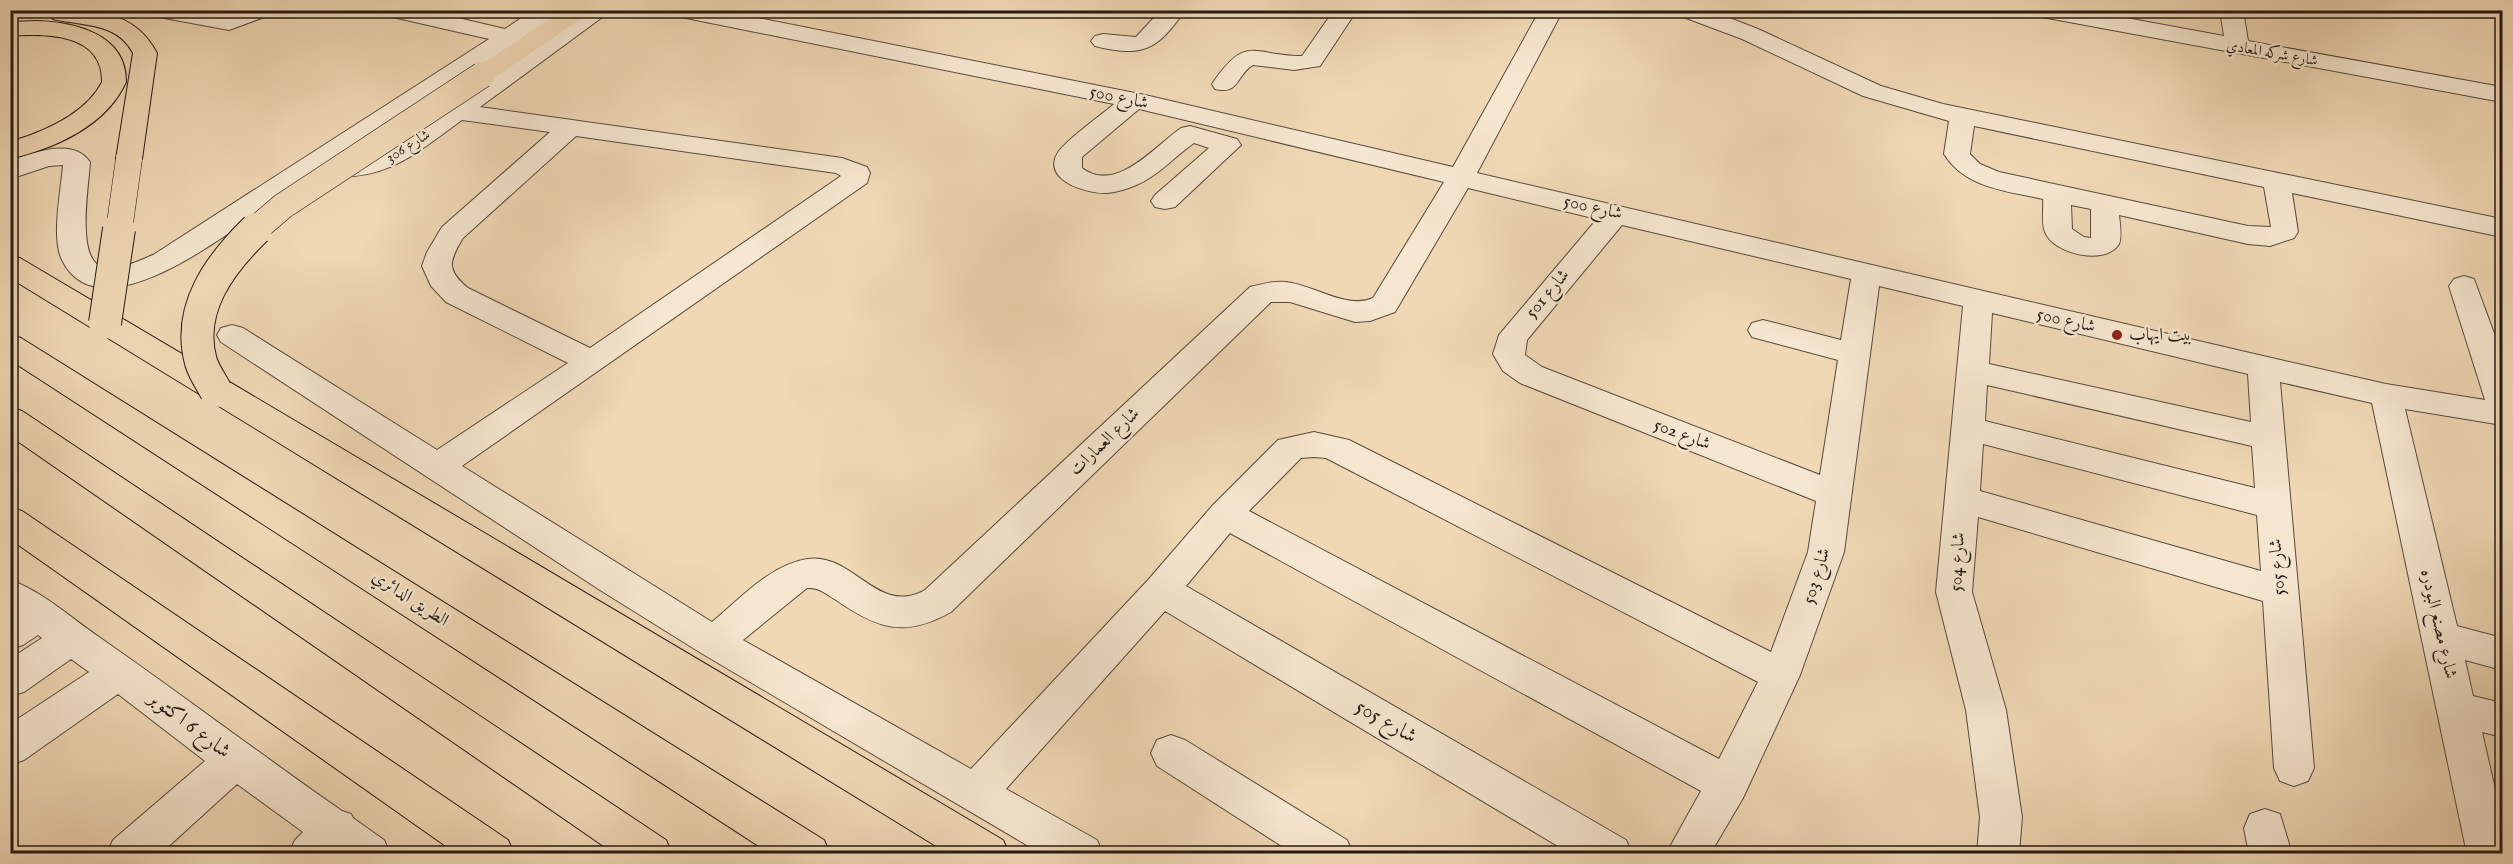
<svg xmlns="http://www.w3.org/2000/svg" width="2513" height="864" font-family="'IM FELL English',Amiri,serif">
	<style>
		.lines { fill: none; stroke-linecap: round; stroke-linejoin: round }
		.minor-casing { stroke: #584a3c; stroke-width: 2 }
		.highway-casing { stroke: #251a14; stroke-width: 2 }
		.minor { fill: #f5e6cf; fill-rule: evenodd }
		.highway { fill: #f0d8b5; fill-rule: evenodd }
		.highway-bridge-far1-casing { stroke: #251a14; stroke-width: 27; stroke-linecap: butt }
		.highway-bridge-casing { stroke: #251a14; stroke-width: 34; stroke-linecap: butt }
		.highway-bridge-far1 { stroke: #f0d8b5; stroke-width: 26 }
		.highway-bridge { stroke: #f0d8b5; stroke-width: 32 }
		.poi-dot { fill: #8f2418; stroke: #f5e6cf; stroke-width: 2 }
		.labels { text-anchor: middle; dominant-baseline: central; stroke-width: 4.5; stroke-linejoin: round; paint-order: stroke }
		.far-street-label { font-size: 15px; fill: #251a14; stroke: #f5e6cf }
		.street-label { font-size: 18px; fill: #251a14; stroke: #f5e6cf }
		.poi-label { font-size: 18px; fill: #251a14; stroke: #f5e6cf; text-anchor: start }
		.near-street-label { font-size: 21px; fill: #251a14; stroke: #f5e6cf }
	</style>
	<rect width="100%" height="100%" fill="#f0d8b5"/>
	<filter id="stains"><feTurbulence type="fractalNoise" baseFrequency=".00333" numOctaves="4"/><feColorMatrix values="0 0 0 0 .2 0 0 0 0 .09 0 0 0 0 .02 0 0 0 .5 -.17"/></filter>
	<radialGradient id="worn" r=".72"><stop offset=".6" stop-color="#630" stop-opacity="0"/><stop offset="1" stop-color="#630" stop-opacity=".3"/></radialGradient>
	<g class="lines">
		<g class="minor-casing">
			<path id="minor" d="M 148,10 L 199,10 L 227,16 L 240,10 L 273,10 L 270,15 L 229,30 L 159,17 L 151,15 Z
				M 381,10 L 424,10 L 505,29 L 533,10 L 561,10 L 558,15 L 337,161 L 362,160 L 386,150 L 585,10 L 612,10 L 480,107 L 842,158 L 867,167 L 870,173 L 867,183 L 462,466 L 712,622 C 740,599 770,565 807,559 C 854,552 877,617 925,590 L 1250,287 C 1265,283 1277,280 1292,283 C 1318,288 1348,309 1373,298 L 1444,182 L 1139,109 L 1082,157 L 1082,168 C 1116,194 1154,147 1181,128 L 1190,126 L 1237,139 L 1241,145 L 1175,207 L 1165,209 L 1155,207 L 1151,201 L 1155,195 L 1209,148 L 1194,143 C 1174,157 1157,177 1134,186 C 1127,189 1116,192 1107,193 C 1089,194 1045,182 1056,156 C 1061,143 1102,115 1114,104 L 681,17 L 673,15 L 670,10 L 718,10 L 1145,95 L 1453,167 L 1540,10 L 1563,10 L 1477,173 L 2263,356 L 2386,384 L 2485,400 L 2449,286 L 2454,279 L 2464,276 L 2474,279 L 2502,355 L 2502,425 L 2405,409 L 2457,626 L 2502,638 L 2502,670 L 2465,660 L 2473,696 L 2502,703 L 2502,737 L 2482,732 L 2502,820 L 2502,854 L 2467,854 L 2372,403 L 2280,382 L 2314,768 L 2308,781 L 2294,786 L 2280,781 L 2274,768 L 2263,601 L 1978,517 L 1972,592 L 2006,710 L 2022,817 L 2019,854 L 1977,854 L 1980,817 L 1966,710 L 1936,592 L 1963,306 L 1879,286 L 1844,552 L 1800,675 L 1743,798 L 1710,854 L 1666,854 L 1701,791 L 1230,533 L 1186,586 L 1626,840 L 1632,854 L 1571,854 L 1165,611 L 1006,789 L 1097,840 L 1103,854 L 1042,854 L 701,653 L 600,590 L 221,342 L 217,335 L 221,328 L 232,325 L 243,328 L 437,450 L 568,363 L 446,302 L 431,286 L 422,266 L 427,252 L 442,227 L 550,132 L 462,120 C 415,154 381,186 318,174 C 292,191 267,208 241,225 C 203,250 96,329 62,260 C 51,238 61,191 63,165 L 49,166 L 10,179 L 10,161 C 33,153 73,137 90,162 C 89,184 75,261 103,267 C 120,271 138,261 153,255 L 489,39 L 384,15 ZM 576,136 L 836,173 L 841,176 L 590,348 L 468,288 C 446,270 449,261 463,238 ZM 1468,188 L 1597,219 L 1499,335 L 1493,354 L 1503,371 L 1520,383 L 1816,501 L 1808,552 L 1771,652 L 1349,440 L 1314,432 L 1278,440 L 1213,505 L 1148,580 L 971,769 L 743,640 L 807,588 C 819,587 826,594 836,600 C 878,629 905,638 951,612 L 1271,302 L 1290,302 L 1355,322 L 1370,321 L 1395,312 ZM 1622,225 L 1851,279 L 1841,340 L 1763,320 L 1752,323 L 1748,330 L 1752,337 L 1838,360 L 1820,475 L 1542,367 L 1525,355 L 1527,340 ZM 1992,313 L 2248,374 L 2251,422 L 1989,364 ZM 1987,385 L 2252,446 L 2255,488 L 1985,421 ZM 1983,444 L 2257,515 L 2261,571 L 1980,491 ZM 1314,457 L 1326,458 L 1758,682 L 1719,759 L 1249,511 L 1301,458 Z
				M 1161,10 L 1185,10 C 1158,50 1142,58 1095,46 L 1091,41 L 1095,36 L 1103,34 L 1136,37 Z
				M 1334,10 L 1357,10 L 1320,66 L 1294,70 L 1253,65 C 1236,75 1240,95 1215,89 L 1212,84 C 1247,33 1252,56 1302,56 Z
				M 1675,10 L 1709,10 L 1758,29 L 1881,86 L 1943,104 L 2502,219 L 2502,237 L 2292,193 L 2298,232 L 2294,238 L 2270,246 L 2248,244 L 2119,215 C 2120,224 2122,236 2119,244 C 2106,266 2053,254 2045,232 C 2041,223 2044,208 2043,199 C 2007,191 1965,188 1944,154 L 1949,121 L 1863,96 L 1742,39 L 1678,15 ZM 1974,126 L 2264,187 L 2271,227 L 2248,226 L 1999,172 L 1980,164 L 1970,154 ZM 2071,205 L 2091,209 L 2091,238 L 2084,237 L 2072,229 Z
				M 2031,10 L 2083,10 L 2224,36 L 2220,10 L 2243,10 L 2248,41 L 2502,87 L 2502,102 L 2042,17 L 2034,15 Z
				M 10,580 C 42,591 71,618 99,637 C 181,694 260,754 342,811 L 351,814 L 353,818 L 384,840 L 390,854 L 289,854 L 295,840 L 303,832 L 237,784 L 160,854 L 107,854 L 113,840 L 205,761 L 118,694 L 24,760 L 10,765 L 10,724 L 89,672 L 71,659 L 24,692 L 10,696 L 10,659 L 42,638 L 38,635 L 23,645 L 10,649 Z
				M 1171,735 L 1185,740 L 1347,840 L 1353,854 L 1294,854 L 1157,766 L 1151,753 L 1157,740 Z
				M 2265,809 L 2280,814 L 2292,854 L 2249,854 L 2244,828 L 2250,814 Z"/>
		</g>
		<g class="highway-casing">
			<path id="highway" d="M 52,10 C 95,10 134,10 157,53 L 142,159 L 138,165 L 129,167 L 120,165 L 116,159 L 133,53 C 117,22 82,26 53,19 L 49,14 Z
				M 563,10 L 590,10 L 587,15 L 491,80 L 482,82 L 473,80 L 470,75 L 473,70 Z
				M 37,21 C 74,22 127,34 126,82 C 106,126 55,148 10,159 L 10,142 C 43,132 86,114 102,82 C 103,33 45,33 10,36 L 10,22 Z
				M 10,256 L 20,258 L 1003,840 L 1009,854 L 949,854 L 10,278 Z
				M 10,335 L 21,338 L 824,840 L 830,854 L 771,854 L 10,360 Z
				M 10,407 L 22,411 L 666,840 L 672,854 L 615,854 L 10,436 Z
				M 10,507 L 22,511 L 508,840 L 514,854 L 457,854 L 10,539 Z"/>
		</g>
		<use href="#minor" class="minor"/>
		<use href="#highway" class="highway"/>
		<g class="highway-bridge-far1-casing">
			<path id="highway-bridge-far1" d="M 119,230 L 129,159
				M 255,230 L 283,206 L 482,75"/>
		</g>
		<g class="highway-bridge-casing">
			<path id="highway-bridge" d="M 105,323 L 119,229
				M 216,391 C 211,382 204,372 201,362 C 186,309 220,264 256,229"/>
		</g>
		<use href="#highway-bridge-far1" class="highway-bridge-far1"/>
		<use href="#highway-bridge" class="highway-bridge"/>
	</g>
	<circle class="poi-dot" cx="2117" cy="335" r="6"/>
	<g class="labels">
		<g class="far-street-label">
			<text transform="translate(2272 53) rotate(10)">شارع شركه المعادي</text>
			<text transform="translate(408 146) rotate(-32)">شارع 306</text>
		</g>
		<g class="street-label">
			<text transform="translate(1119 98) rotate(12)">شارع 500</text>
			<text transform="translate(1593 208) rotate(13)">شارع 500</text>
			<text transform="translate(1548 294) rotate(-50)">شارع 501</text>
			<text transform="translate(2066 321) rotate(13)">شارع 500</text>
			<text transform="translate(1682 435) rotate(21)">شارع 502</text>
			<text transform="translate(1105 442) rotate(-44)">شارع العمارات</text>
			<text transform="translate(1958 562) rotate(-87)">شارع 504</text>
			<text transform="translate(2278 567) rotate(-94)">شارع 505</text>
			<text transform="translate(1817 576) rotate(-73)">شارع 503</text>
			<text transform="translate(410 599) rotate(33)">الطريق الدائري</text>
			<text transform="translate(2438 624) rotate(77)">شارع مصنع البودره</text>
		</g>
		<g class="poi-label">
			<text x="2129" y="335">بيت ايهاب</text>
		</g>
		<g class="near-street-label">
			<text transform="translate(1386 722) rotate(30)">شارع 505</text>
			<text transform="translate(189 725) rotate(37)">شارع 6 اكتوبر</text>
		</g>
	</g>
	<rect width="2513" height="864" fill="none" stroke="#f0d8b5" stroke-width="36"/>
	<rect x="12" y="12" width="2489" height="840" fill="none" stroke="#251a14" stroke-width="3"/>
	<rect x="18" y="18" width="2477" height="828" fill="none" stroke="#251a14" stroke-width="1.5"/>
	<rect width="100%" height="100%" filter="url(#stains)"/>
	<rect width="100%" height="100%" fill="url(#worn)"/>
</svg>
